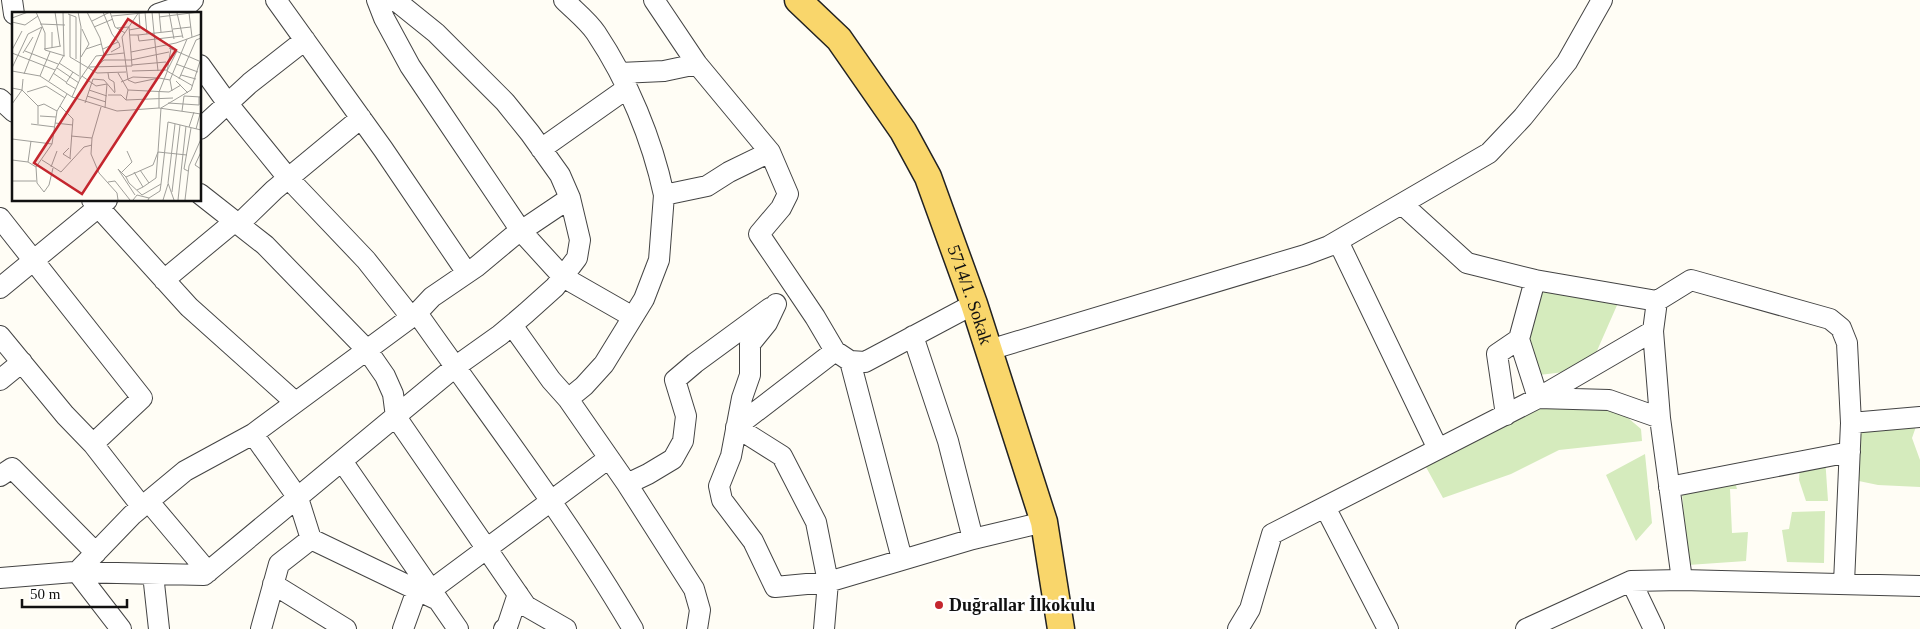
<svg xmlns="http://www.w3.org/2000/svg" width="1920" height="629" font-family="'Times New Roman',serif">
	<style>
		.green { fill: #d5ebbd }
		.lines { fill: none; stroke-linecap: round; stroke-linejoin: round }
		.minor-casing { stroke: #444; stroke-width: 22 }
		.major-casing { stroke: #222; stroke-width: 29 }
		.minor { stroke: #fff; stroke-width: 20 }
		.major { stroke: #f9d66b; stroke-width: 26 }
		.poi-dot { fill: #c4262e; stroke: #fff; stroke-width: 2 }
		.labels { text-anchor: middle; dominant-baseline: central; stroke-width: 5; stroke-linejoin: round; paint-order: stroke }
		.street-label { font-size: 18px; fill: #111; stroke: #fff }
		.poi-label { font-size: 18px; font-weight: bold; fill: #111; stroke: #fff; text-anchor: start }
		.inset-road { fill: none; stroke: #a09f9a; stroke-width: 1 }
		.view { fill: #c4262e; fill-opacity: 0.15; stroke: #c4262e; stroke-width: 2.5 }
		.inset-edge { fill: none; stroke: #111; stroke-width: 2.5 }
	</style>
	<rect width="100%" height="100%" fill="#fffdf5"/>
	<path class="green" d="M 1533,287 L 1618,303 L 1589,369 L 1531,376 L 1519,339 Z
		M 1538,398 L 1614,406 L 1641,429 L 1642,441 L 1559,450 L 1511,474 L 1443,498 L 1421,458 Z
		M 1919,418 L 1912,438 L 1920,460 L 1920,487 L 1878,485 L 1854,480 L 1851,423 Z
		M 1645,454 L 1652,523 L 1636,541 L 1606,475 Z
		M 1825,457 L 1828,501 L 1806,501 L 1799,480 L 1800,462 Z
		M 1733,475 L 1737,489 L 1730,489 L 1732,533 L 1748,532 L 1746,561 L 1688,565 L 1682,493 Z
		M 1825,511 L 1824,563 L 1787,562 L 1782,530 L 1789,529 L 1792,512 Z"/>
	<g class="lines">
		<g class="minor-casing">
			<path id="minor" d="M 12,0 L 14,14
				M 276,0 L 383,149 L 467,273
				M 377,0 L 384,18 L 410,66 L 521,231 L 563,277 L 633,317
				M 564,0 C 575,11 588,21 596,33 C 628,81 652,139 664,195 L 707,186 L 729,172 L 770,152
				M 654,0 L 697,64 L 770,152 L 788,194 L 781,208 L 759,234 L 815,317 L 835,351
				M 158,14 L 190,3 L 193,0
				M 200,65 L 228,104 L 288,178 L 366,260 L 411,317
				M 620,73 L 664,71 L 697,64
				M 0,99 L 14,112
				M 200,129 L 250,83 L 305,40
				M 541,149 L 626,89
				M 200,194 L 265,245 L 367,350 L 385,376 L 393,394 L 396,417 L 526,606 L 566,629
				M 92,200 L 189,307 L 295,402
				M 1402,204 L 1467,263 L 1535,280 L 1657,301 L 1691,280 L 1830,319 L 1841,328 L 1847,343 L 1851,423 L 1844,583
				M 0,218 L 142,398 L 93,444 L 142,507
				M 238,225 L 274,190 L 361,118
				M 1338,241 L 1438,449
				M 164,280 L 234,222
				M 1535,280 L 1519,339 L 1538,398
				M 0,288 L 107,200
				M 776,304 L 767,323 L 750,344 L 750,375 L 742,398 L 731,456 L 719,486 L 722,500 L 753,541 L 775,587 L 828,582 L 973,539 L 1044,522
				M 417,313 L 432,297 L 476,267 L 512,237 L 570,198
				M 512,325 L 551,380 L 568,399 L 627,484 L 694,589 L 700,610 L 697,629
				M 0,336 L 65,415 L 93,444
				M 913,336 L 948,441 L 973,539
				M 989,350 L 1305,255 L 1329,246 L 1489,153 L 1523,117 L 1567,62 L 1602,0
				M 850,361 L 902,559
				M 0,380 L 22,362
				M 1538,398 L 1609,400 L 1660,418 L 1653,331 L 1657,301
				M 568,399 L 584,386 L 604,364 L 644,299 L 659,260 L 664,195
				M 1506,415 L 1497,354 L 1519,339
				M 1660,418 L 1682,580
				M 1851,423 L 1920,417
				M 253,434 L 298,498 L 311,539
				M 342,461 L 458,629
				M 0,476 L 12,468 L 96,553
				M 627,484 L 648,474 L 673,459 L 683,441 L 686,416 L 675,380 L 695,363 L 770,308
				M 1669,487 L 1850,452
				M 149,502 L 208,572
				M 1325,507 L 1388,629
				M 153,574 L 159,629
				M 0,578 L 74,572 L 204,575 L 455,367 L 500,335 L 526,313 L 555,287 L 577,258 L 580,240 L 570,198 L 560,175 L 530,133 L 505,102 L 436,33 L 395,0
				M 1631,581 L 1654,629
				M 273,584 L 346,629
				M 431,590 L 609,458
				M 121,629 L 77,572 L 132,515 L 185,471 L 253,434 L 417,313 C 490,417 568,518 633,629
				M 261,629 L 279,564 L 311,539 L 438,600
				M 403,629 L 417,590
				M 504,629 L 507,627 L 518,594
				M 824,629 L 828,582 L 816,522 L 782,456 L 736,427 L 835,351 L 850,361 L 865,362 L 974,304
				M 1238,629 L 1250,609 L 1272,534 L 1538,398 L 1653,331
				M 1526,629 L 1631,581 L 1682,580 L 1920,586"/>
		</g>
		<g class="major-casing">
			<g id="major">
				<path id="s1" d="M 798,0 L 839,39 L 903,131 L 928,177 L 974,304 L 1044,522 L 1061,629"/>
			</g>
		</g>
		<use href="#minor" class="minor"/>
		<use href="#major" class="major"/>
	</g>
	<circle class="poi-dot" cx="939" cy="605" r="5"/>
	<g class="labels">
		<g class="street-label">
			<text stroke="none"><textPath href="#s1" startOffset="346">5714/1. Sokak</textPath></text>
		</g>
		<g class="poi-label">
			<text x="949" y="605">Duğrallar İlkokulu</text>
		</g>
	</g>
	<g transform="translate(12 12)">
		<rect width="189" height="189" fill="#fffdf5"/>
		<path class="inset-road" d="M 24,0 L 33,21 L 33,38 L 53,44M 43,0 L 48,34M 75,0 L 88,26 L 92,43M 91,0 L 100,22 L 107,31 L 108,35 L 99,40M 98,0 L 103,15 L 113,21M 127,0 L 110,25 L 116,68 L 123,71 L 147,66 L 158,68M 133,0 L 135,22M 140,0 L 142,21M 147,0 L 149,20M 157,0 L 162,27M 165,1 L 171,26M 177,1 L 180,25M 56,2 L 64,5 L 64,47M 58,3 L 58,45 L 85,61 L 114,60M 100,4 L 141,0M 147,5 L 187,0M 0,6 L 16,0M 80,9 L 98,0M 0,10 L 13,13 L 26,4M 28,12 L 53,13M 82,15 L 101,7M 161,17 L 179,15M 117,18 L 128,16 L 127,1M 40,20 L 40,36M 142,21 L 146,59M 118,23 L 126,23 L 127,29 L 170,24M 126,23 L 161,19M 157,36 L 187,49M 32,37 L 49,34M 74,37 L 89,32M 91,37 L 106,30M 0,38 L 10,19M 13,39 L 46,52M 165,39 L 155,59 L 181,74M 119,40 L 164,31 L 189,22M 0,41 L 43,58M 11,41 L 21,25M 69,45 L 77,32 L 70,17M 189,46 L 179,78 L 149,96 L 146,140 L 141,153 L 114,165 L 117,171 L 130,183 L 149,172 L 156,110 L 189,118M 47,51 L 67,64M 164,52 L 186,60M 120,53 L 154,50M 85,54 L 92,48 L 119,48 L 157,40M 77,55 L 120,54 L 117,15 L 105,16M 0,56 L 16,22 L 30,15M 45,56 L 67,71M 0,59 L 28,64 L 60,85 L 105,99 L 147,96 L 189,102M 120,59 L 155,58M 61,60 L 54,71 L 64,77M 41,61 L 54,70M 96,61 L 97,67 L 102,70 L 103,80M 106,61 L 116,78M 12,62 L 30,15M 169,63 L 184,67M 28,64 L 38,40M 70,64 L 84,74 L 95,72 L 93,96M 68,67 L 84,44 L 112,41M 167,67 L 184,28 L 189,26M 37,69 L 52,43 L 51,0M 164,69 L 176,81M 109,70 L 121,65 L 146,66M 0,76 L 10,78 L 11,67M 77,78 L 95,84M 160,79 L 158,68 L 175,27M 15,80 L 34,74 L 53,86M 96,83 L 109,83 L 114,88 L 161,86M 75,84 L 94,90M 60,85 L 68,67 L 69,15 L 66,0M 114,88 L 116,78 L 157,80 L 169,73M 73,91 L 81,67 L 92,68 L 103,81M 156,91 L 187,93 L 187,85M 0,92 L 10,78 L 26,94 L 32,92 L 45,99M 26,94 L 26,112M 48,94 L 61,107 L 58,146M 89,95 L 80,126 L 79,142 L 87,161 L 105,181 L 106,188M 147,96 L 147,80 L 155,60 L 159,36M 170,99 L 172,84 L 189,85M 28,104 L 44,105M 43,111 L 61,113M 19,112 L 43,115M 177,115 L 182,100M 184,117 L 188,102M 59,124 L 80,126M 0,127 L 40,132M 57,136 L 51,142 L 59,147M 189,140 L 183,153 L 189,157M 0,148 L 16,150 L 24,155 L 25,171 L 32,180 L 37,173 L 41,156M 30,148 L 49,160 L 72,135 L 80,133M 16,150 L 19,129M 24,155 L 40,132 L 45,99 L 55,82M 39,155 L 45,139M 128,158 L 137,171M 176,159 L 172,157 L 179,116M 110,160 L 120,150 L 115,139M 122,160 L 131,175 L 125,178M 114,165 L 106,157 L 123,183M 0,169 L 24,169M 96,170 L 103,169 L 118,188M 131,175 L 144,166 L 146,140 L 175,143M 160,180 L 168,113M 137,186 L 148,179 L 149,172M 121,188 L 125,183 L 137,186 L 136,188M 151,188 L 156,172M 162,188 L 156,171 L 163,112M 166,188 L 174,114M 173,188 L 177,154 L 189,127"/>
		<path class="view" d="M 116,7 L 164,38 L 70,182 L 22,151 Z"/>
		<rect width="189" height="189" class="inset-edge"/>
	</g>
	<path d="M22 599v8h105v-8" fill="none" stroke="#111111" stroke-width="2.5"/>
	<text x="30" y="599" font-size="15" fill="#111111" stroke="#ffffff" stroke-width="4" paint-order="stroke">50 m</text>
</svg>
